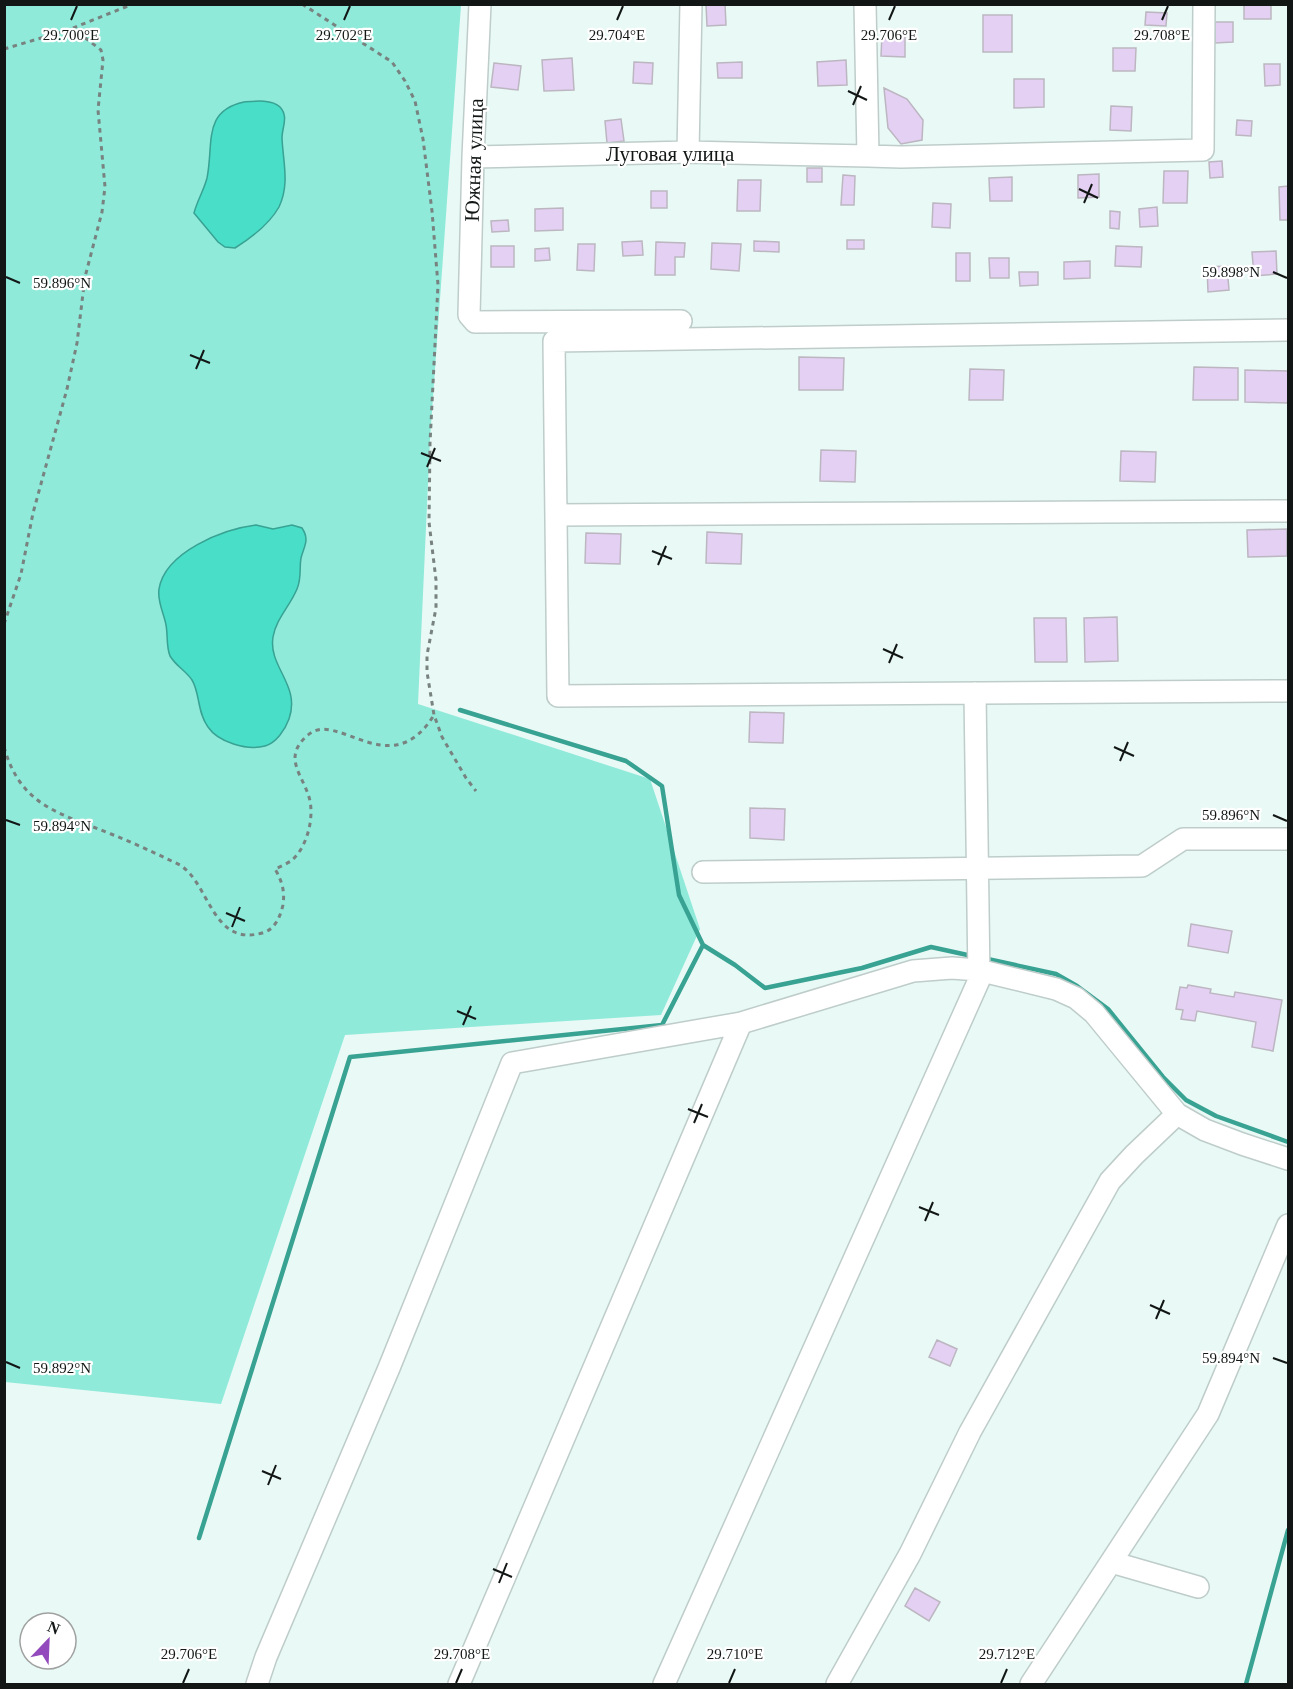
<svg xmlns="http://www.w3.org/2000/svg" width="1293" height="1689" font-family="'Times New Roman',serif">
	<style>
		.green { fill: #8feada }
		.water { fill: #48dec8; stroke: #38a293; stroke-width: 1.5 }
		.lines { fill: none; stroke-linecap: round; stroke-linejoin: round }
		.stream { stroke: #38a293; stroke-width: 4.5 }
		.building { fill: #e4d0f3; stroke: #bcb6c1; stroke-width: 1.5 }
		.minor-casing { stroke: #becdca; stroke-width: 24 }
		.path { stroke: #788380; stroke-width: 3; stroke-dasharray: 4.5 4.5; stroke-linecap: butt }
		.minor { stroke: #fff; stroke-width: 21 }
		.ticks { fill: none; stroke: #121716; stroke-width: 2 }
		.labels { text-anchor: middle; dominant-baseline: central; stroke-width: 4.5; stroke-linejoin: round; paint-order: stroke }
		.street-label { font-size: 21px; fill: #121716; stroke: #fff }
		.ticks-label { font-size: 15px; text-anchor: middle; fill: #121716; stroke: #fff; stroke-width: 4.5; stroke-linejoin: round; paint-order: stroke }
	</style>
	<rect width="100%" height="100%" fill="#e9f9f5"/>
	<path class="green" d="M 5,5 L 461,5 L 430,439 L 418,704 L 650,779 L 700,929 L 661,1015 L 345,1035 L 221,1404 L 5,1382 Z"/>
	<path class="water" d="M 244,102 C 255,101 272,99 280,107 C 289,117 282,127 282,138 C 283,162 290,184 279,207 C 270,223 251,238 235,248 L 225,247 L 218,242 L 194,213 C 197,201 204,190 207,178 C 214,144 202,111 244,102 Z
		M 256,525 L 273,529 L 292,525 L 302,528 C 310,540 304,546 301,558 C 299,569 302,577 297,589 C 290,606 276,619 273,637 C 268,667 301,685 289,719 C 285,730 276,743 265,746 C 247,751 218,742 208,727 C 197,712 200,693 192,680 C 186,671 176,666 170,656 C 166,646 168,635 166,625 C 164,613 157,602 159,589 C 165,552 223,529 256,525 Z"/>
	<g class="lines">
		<path class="stream" d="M 460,710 L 626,761 L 662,786 L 679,895 L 703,945 L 735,965 L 765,988 L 862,968 L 931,947 L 972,956
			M 983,958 L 1056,974 L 1077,986 L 1108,1009 L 1163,1077 L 1186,1100 L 1216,1116 L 1288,1142
			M 199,1538 L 350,1057 L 662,1025 L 703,945
			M 1246,1684 L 1288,1530"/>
	</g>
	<path class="building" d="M 725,4 L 726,25 L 707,26 L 706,5 Z
		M 1244,4 L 1271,4 L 1271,19 L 1244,19 Z
		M 1146,12 L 1167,13 L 1166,26 L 1145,25 Z
		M 983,15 L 1012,15 L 1012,52 L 983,52 Z
		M 1215,22 L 1233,22 L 1233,42 L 1215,43 Z
		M 882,35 L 905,35 L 905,57 L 881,56 Z
		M 1113,48 L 1136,48 L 1135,71 L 1113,71 Z
		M 572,58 L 574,90 L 544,91 L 542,60 Z
		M 846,60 L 847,85 L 818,86 L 817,62 Z
		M 634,62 L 653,63 L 652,84 L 633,83 Z
		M 742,62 L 742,78 L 718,78 L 717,63 Z
		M 494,63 L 521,66 L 518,90 L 491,87 Z
		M 1264,64 L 1280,64 L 1280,85 L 1265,86 Z
		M 1014,79 L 1044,79 L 1044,107 L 1014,108 Z
		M 884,88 L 907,99 L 923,120 L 922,140 L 901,144 L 888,128 Z
		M 1111,106 L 1132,107 L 1131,131 L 1110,130 Z
		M 621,119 L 624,141 L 607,143 L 605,121 Z
		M 1237,120 L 1252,121 L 1251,136 L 1236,135 Z
		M 1222,161 L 1223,177 L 1210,178 L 1209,162 Z
		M 807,168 L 822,168 L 822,182 L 807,182 Z
		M 1164,171 L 1188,171 L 1187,203 L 1163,203 Z
		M 1099,174 L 1099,197 L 1078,198 L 1078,175 Z
		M 843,175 L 855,176 L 854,205 L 841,205 Z
		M 1012,177 L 1012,201 L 990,201 L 989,178 Z
		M 738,180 L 761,180 L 760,211 L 737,211 Z
		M 1288,186 L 1288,220 L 1280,220 L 1279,187 Z
		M 651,191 L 667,191 L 667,208 L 651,208 Z
		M 933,203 L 951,204 L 950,228 L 932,227 Z
		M 1157,207 L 1158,226 L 1140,227 L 1139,209 Z
		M 563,208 L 563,230 L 535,231 L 535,209 Z
		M 1110,211 L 1120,212 L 1119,229 L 1110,228 Z
		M 508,220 L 509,231 L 492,232 L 491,221 Z
		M 847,240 L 864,240 L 864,249 L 847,249 Z
		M 642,241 L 643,255 L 623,256 L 622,242 Z
		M 754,241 L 779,242 L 779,252 L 754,251 Z
		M 656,242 L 685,243 L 684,257 L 675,257 L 675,275 L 655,275 Z
		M 712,243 L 741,244 L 739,271 L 711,269 Z
		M 578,244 L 595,244 L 594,271 L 577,270 Z
		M 491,246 L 514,246 L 514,267 L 491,267 Z
		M 1116,246 L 1142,247 L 1141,267 L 1115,266 Z
		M 549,248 L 550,260 L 535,261 L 535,249 Z
		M 1276,251 L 1277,274 L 1254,276 L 1252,252 Z
		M 956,253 L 970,253 L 970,281 L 956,281 Z
		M 989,258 L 1009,258 L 1009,278 L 990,278 Z
		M 1090,261 L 1090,278 L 1064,279 L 1064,262 Z
		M 1227,266 L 1229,290 L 1208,292 L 1207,267 Z
		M 1019,272 L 1038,272 L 1038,285 L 1020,286 Z
		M 799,357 L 844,358 L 843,390 L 799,390 Z
		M 1194,367 L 1238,368 L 1238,400 L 1193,400 Z
		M 970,369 L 1004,370 L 1003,400 L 969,400 Z
		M 1245,370 L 1288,371 L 1288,403 L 1245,402 Z
		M 821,450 L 856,451 L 855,482 L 820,481 Z
		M 1121,451 L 1156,452 L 1155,482 L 1120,481 Z
		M 1287,529 L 1287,556 L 1248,557 L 1247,530 Z
		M 707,532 L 742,534 L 741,564 L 706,563 Z
		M 586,533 L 621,534 L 620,564 L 585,563 Z
		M 1117,617 L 1118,661 L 1085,662 L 1084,618 Z
		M 1034,618 L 1066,618 L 1067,662 L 1035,662 Z
		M 750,712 L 784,713 L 783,743 L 749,742 Z
		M 750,808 L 785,809 L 784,840 L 750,838 Z
		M 1191,924 L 1232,931 L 1228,953 L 1188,946 Z
		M 1188,985 L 1211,989 L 1210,993 L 1234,997 L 1235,992 L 1282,1000 L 1273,1051 L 1252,1047 L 1256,1022 L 1197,1011 L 1195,1021 L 1181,1019 L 1183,1010 L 1176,1009 L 1180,987 L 1187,988 Z
		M 937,1340 L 957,1349 L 950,1366 L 929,1357 Z
		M 915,1588 L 940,1602 L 929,1621 L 905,1606 Z"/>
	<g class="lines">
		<g class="minor-casing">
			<path id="minor" d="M 480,4 L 473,157 L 469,315 L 475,322 L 681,321
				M 865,4 L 868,156 L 901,157 L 1203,150 L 1204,4
				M 688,152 L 691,4
				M 473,157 L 688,152 L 868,156
				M 1288,330 L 554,341 L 558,696 L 1288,691
				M 556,515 L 1288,511
				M 703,872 L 1142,866 L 1183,839 L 1288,839
				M 1111,1562 L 1198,1587
				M 257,1684 L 266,1657 L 389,1368 L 512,1063 L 741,1023 L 913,971 L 952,968 L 978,970 L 1056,989 L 1076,998 L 1094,1013 L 1177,1114 L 1205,1130 L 1242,1144 L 1288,1159
				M 459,1684 L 741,1023
				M 664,1684 L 979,980 L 975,693
				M 837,1684 L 910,1554 L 970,1432 L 1110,1181 L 1134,1155 L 1177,1114
				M 1031,1684 L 1208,1414 L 1288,1225"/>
		</g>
		<path class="path" d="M 302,4 L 392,62 L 405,81 L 415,101 L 423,139 L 432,211 L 438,285 L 430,443 L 429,522 L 436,580 L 436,608 L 427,655 L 427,672 L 434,715 L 442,737 L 466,778 L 476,791
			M 4,49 L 68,30 L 133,4
			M 4,624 L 21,574 L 33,513 L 67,389 L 77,343 L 85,277 L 102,212 L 105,187 L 98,110 L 103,60 L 101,50 L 84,37 L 68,30
			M 4,747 C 21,807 60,813 111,834 C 134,843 157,854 180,865 C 210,884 212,947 262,933 C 275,930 280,917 283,905 C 285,891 282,881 275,869 C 280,867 286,864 291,861 C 307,848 315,817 309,797 C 302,774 282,757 308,735 C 337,709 391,785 434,715"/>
		<use href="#minor" class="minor"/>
	</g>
	<path class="ticks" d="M 71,20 L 77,6M 344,20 L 350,6M 617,20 L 623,6M 889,20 L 895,6M 1162,20 L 1168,6M 848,91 L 867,100M 853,105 L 861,86M 1079,189 L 1098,198M 1084,203 L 1092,184M 1273,272 L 1287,278M 6,277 L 20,283M 190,355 L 210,363M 196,369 L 204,350M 421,453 L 441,461M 427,467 L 435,448M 652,551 L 672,559M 658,565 L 666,546M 883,649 L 903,658M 889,663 L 897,644M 1114,747 L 1134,756M 1120,761 L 1128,742M 1273,815 L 1287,821M 6,820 L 20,825M 226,913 L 245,921M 232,927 L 240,907M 457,1011 L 476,1019M 463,1025 L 471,1006M 688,1109 L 708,1117M 694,1123 L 702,1104M 919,1207 L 939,1215M 925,1221 L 933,1202M 1150,1305 L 1170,1314M 1156,1319 L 1164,1300M 1273,1358 L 1287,1363M 6,1362 L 20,1368M 262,1471 L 281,1479M 268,1485 L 276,1465M 493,1569 L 512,1577M 499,1583 L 507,1563M 183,1683 L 189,1669M 456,1683 L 462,1669M 729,1683 L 735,1669M 1001,1683 L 1007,1669"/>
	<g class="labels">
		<g class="street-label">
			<text x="670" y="154">Луговая улица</text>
			<text transform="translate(474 160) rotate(-88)">Южная улица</text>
		</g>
	</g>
	<g class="ticks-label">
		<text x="71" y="40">29.700°E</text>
		<text x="344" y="40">29.702°E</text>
		<text x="617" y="40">29.704°E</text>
		<text x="889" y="40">29.706°E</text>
		<text x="1162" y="40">29.708°E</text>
		<text x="1231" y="277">59.898°N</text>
		<text x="62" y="288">59.896°N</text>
		<text x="1231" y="820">59.896°N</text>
		<text x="62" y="831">59.894°N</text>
		<text x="1231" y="1363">59.894°N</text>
		<text x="62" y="1373">59.892°N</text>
		<text x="189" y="1659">29.706°E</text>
		<text x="462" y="1659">29.708°E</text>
		<text x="735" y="1659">29.710°E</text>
		<text x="1007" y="1659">29.712°E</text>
	</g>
	<rect width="1293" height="1689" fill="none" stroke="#121716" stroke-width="12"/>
	<g transform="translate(48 1641) rotate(23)"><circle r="28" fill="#ffffff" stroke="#a0a2a2" stroke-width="1.5"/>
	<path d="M0-4.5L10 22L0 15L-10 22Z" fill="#924abc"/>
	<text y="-9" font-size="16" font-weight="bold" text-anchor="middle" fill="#121716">N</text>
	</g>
</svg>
